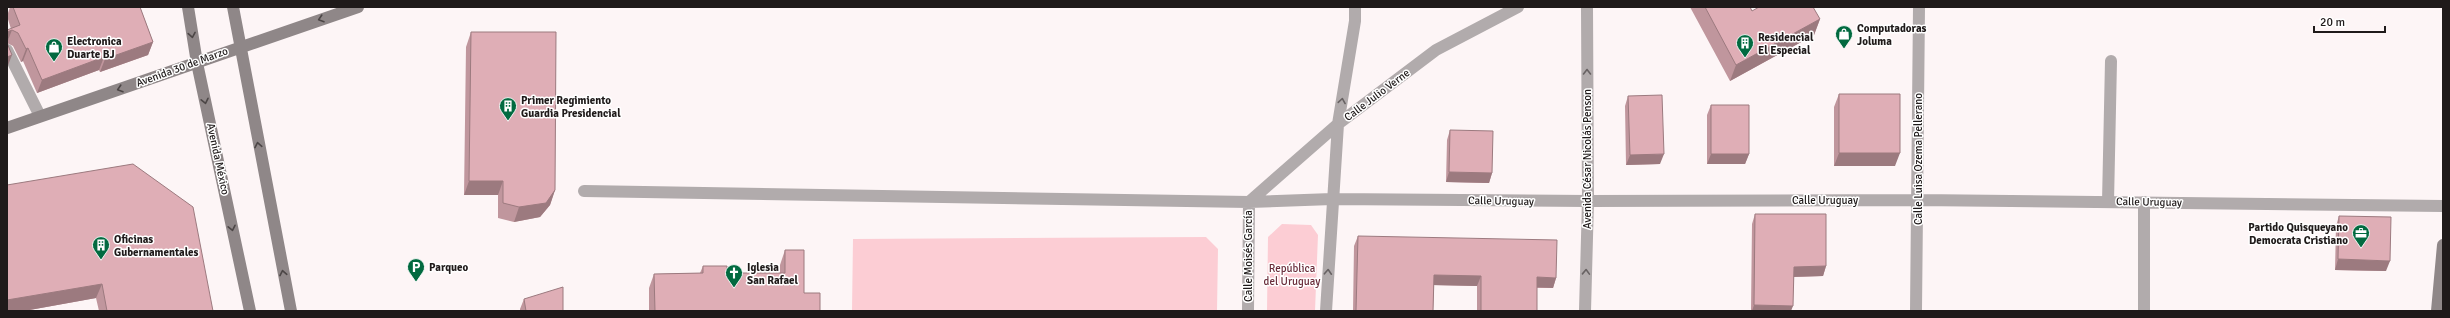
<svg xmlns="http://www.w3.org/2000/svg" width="2450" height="318" font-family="Signika,sans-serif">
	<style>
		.green { fill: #fccdd4 }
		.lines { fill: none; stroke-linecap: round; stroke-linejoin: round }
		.minor { stroke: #b1abac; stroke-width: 12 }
		.secondary { stroke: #8f8788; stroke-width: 12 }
		.wall { fill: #c0969d }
		.shaded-wall { fill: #9c7a7f }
		.building { fill: #dfaeb6; stroke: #9c7a7f }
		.oneway { stroke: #4c4646 }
		.oneway2 { stroke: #686263 }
		.labels { text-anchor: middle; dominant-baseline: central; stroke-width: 3; stroke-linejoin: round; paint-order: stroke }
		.poi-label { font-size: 11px; font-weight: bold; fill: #1f1a1a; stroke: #fff; text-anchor: start }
		.street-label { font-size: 11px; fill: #1f1a1a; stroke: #fff }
		.park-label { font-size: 11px; fill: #692c3a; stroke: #fff }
	</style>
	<rect width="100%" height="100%" fill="#fdf5f6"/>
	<path class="green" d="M 1282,224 L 1311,225 L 1318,235 L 1315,311 L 1267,311 L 1268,237 Z
		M 1206,237 L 1218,249 L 1217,311 L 852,311 L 853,239 Z"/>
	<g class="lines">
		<path class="minor" d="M 7,50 L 40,116
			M 584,191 L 1249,202 L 1332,199 L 1588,201 L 1918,200 L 2443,206
			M 1249,202 L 1338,124 L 1436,50 L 1518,7
			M 2108,202 L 2111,61
			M 1248,311 L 1249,202
			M 1326,311 L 1338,124 L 1355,21 L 1355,7
			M 1585,311 L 1588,201 L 1587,7
			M 1916,311 L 1919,7
			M 2144,311 L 2144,202"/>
		<path class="secondary" d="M 188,7 L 197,63 L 250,311
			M 233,7 L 291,311
			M 7,128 L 358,7
			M 2437,311 L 2443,245"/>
	</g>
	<path class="wall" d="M 10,7 L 140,7 L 153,42 L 148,55 L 100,72 L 99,70 L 37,93 L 23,61 L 21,62 L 13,46 L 7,43 L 11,29 L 7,16 Z
		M 1690,7 L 1750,7 L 1752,11 L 1820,19 L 1814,35 L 1730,81 Z
		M 471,32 L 555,190 L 550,205 L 540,217 L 514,222 L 498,218 L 498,195 L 464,195 L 466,47 Z
		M 1839,94 L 1895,166 L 1834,166 L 1834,107 Z
		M 1628,96 L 1660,164 L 1626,165 L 1625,106 Z
		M 1711,105 L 1749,154 L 1745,164 L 1707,164 L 1707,115 Z
		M 1450,130 L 1492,173 L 1489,183 L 1446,182 L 1447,140 Z
		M 7,185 L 213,311 L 99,311 L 96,298 L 24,311 L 7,311 Z
		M 1755,214 L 1826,266 L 1823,276 L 1794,277 L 1791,311 L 1751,311 L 1752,224 Z
		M 2339,216 L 2386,271 L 2335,270 L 2336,226 Z
		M 1358,236 L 1556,278 L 1553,288 L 1537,288 L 1537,311 L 1477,311 L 1477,286 L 1434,285 L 1433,311 L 1353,311 L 1354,246 Z
		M 785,250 L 804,293 L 820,311 L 649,311 L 649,288 L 654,274 L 700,273 L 703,266 L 727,273 L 780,273 L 780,265 Z
		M 524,299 L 563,311 L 520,311 L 520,309 Z"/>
	<path class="shaded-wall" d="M 1820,19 L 1814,35 L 1730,81 L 1736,65 Z
		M 12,30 L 7,43 L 7,32 Z
		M 153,42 L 148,55 L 100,72 L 105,59 Z
		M 28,48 L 23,61 L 21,62 L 26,49 Z
		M 12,55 L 7,68 L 7,57 Z
		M 104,57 L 99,70 L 37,93 L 42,80 Z
		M 1839,153 L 1900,153 L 1895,166 L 1834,166 Z
		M 1664,154 L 1660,164 L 1626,165 L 1630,155 Z
		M 1711,154 L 1749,154 L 1745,164 L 1707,164 Z
		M 1449,172 L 1492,173 L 1489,183 L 1446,182 Z
		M 469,181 L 503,181 L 498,195 L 464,195 Z
		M 555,190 L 550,205 L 540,217 L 514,222 L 519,207 Z
		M 2338,259 L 2390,261 L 2386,271 L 2335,270 Z
		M 1826,266 L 1823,276 L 1790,277 L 1794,267 Z
		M 1434,275 L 1481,276 L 1477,286 L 1430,285 Z
		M 1537,277 L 1556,278 L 1553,288 L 1533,287 Z
		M 102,284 L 96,298 L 24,311 L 7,311 L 7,300 Z
		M 1754,305 L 1793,306 L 1791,311 L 1752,311 Z"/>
	<path class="building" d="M 13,7 L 140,7 L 153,42 L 105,59 L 104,57 L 42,80 L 28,48 L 26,49 L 18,33 L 12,30 L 7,32 L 7,30 L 20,25 Z
		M 1705,7 L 1750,7 L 1752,11 L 1759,7 L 1813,7 L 1820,19 L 1736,65 Z
		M 471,32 L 556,32 L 555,190 L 546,203 L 519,207 L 503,203 L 503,181 L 469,181 Z
		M 7,43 L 12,55 L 7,57 Z
		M 1839,94 L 1900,94 L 1900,153 L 1839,153 Z
		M 1662,95 L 1664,154 L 1630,155 L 1628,96 Z
		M 1711,105 L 1749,105 L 1749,154 L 1711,154 Z
		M 1450,130 L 1493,131 L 1492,173 L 1449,172 Z
		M 133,164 L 193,207 L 213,311 L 107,311 L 102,284 L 7,300 L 7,185 Z
		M 1755,214 L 1826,214 L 1826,266 L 1794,267 L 1793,306 L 1754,305 Z
		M 2339,216 L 2391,217 L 2390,261 L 2338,259 Z
		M 1358,236 L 1557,240 L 1556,278 L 1537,277 L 1537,311 L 1481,311 L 1481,276 L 1434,275 L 1433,311 L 1356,311 Z
		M 785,250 L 804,250 L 804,293 L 820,293 L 820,311 L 655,311 L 654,274 L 703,273 L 703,266 L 727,266 L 727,273 L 785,273 Z
		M 563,287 L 563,311 L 526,311 L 524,299 Z"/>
	<defs><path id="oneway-chevron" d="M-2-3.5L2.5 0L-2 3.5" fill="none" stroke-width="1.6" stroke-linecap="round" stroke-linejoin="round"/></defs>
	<g class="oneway">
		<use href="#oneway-chevron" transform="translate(321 19) rotate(162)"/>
		<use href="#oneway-chevron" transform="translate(192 35) rotate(80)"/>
		<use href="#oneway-chevron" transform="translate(120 89) rotate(162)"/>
		<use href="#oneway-chevron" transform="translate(205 101) rotate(78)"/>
		<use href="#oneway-chevron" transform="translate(258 145) rotate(-101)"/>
		<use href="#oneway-chevron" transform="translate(232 228) rotate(78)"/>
		<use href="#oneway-chevron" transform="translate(283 273) rotate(-101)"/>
	</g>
	<g class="oneway2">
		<use href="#oneway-chevron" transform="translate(1587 72) rotate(-90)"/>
		<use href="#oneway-chevron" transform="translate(1342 101) rotate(-81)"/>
		<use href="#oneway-chevron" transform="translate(1328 272) rotate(-87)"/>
		<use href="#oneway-chevron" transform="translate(1586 272) rotate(-88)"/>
	</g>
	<defs>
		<g id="shop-pin" transform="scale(0.9)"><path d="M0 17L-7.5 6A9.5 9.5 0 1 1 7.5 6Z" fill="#026a40" stroke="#fff"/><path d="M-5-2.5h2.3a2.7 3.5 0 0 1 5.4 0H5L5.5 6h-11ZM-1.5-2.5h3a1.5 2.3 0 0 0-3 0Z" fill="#fff"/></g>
		<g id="building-pin" transform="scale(0.9)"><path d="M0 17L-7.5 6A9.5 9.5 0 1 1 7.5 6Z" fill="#026a40" stroke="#fff"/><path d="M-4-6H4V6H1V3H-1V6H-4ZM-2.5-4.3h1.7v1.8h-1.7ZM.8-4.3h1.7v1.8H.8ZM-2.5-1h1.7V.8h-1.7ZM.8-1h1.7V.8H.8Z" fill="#fff"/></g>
		<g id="office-pin" transform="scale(0.9)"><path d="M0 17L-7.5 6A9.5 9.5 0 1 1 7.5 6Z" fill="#026a40" stroke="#fff"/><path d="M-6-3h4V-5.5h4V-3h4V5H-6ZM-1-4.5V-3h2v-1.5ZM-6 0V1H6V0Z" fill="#fff"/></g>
		<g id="parking-pin" transform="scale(0.9)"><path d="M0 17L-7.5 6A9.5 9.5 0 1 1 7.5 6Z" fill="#026a40" stroke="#fff"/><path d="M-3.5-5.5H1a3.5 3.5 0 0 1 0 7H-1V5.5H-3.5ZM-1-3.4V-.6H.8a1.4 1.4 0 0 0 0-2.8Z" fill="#fff"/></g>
		<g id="church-pin" transform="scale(0.9)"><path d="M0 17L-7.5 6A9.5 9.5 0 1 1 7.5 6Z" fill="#026a40" stroke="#fff"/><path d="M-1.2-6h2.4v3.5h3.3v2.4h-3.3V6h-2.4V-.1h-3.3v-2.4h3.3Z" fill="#fff"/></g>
	</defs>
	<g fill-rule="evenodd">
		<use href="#shop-pin" x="1844" y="34"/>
		<use href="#building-pin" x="1745" y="43"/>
		<use href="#shop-pin" x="54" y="47"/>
		<use href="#building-pin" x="508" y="106"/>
		<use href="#office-pin" x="2361" y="233"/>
		<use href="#building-pin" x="101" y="245"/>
		<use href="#parking-pin" x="416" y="267"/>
		<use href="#church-pin" x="734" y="273"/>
	</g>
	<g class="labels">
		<g class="poi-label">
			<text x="1857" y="28">Computadoras<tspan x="1857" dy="13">Joluma</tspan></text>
			<text x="1758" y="37">Residencial<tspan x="1758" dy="13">El Especial</tspan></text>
			<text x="67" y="41">Electronica<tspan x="67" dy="13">Duarte BJ</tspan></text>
			<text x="521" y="100">Primer Regimiento<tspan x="521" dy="13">Guardia Presidencial</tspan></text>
			<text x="2348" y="227" text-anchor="end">Partido Quisqueyano<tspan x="2348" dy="13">Democrata Cristiano</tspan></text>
			<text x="114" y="239">Oficinas<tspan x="114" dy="13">Gubernamentales</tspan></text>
			<text x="429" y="267">Parqueo</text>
			<text x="747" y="267">Iglesia<tspan x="747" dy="13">San Rafael</tspan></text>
		</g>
		<g class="street-label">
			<text transform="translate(182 67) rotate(-20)">Avenida 30 de Marzo</text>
			<text transform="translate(1377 95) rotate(-37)">Calle Julio Verne</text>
			<text transform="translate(218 159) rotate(78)">Avenida México</text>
			<text transform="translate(1587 159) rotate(-90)">Avenida César Nicolás Penson</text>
			<text transform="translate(1918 159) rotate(-90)">Calle Luisa Ozema Pellerano</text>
			<text x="1825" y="200">Calle Uruguay</text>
			<text transform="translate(1501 201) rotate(1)">Calle Uruguay</text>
			<text transform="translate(2149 202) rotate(1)">Calle Uruguay</text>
			<text transform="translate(1248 256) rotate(-90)">Calle Moisés García</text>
		</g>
		<g class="park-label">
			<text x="1292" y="268">República<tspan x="1292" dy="13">del Uruguay</tspan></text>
		</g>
	</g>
	<rect width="2450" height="318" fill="none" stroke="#1f1a1a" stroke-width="16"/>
	<path d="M2314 26v6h71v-6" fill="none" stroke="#1f1a1a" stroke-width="2"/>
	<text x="2320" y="26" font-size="12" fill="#1f1a1a" stroke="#ffffff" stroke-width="3" paint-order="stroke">20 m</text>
</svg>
